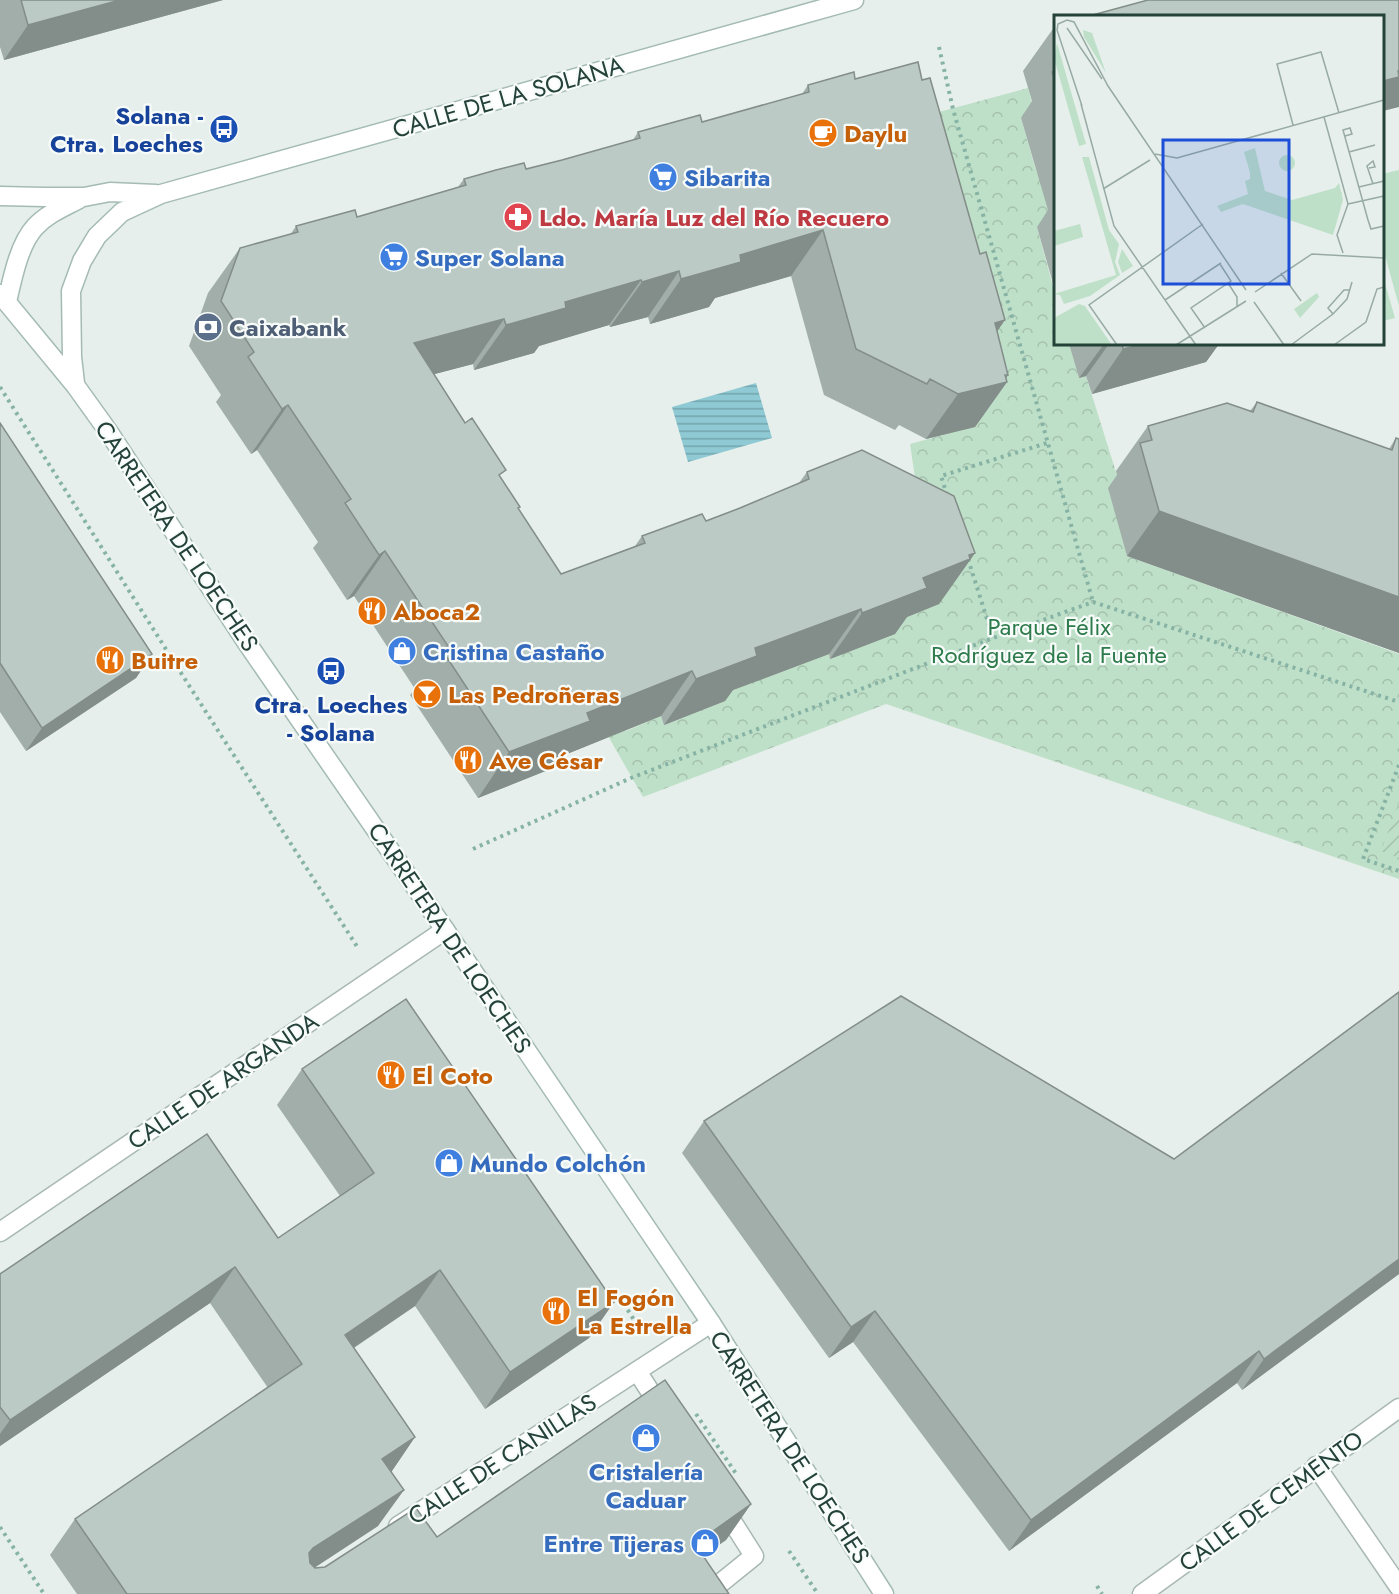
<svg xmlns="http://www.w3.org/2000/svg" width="1399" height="1594" font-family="Jost,sans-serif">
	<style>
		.grass { fill: #bfe0c8 }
		.park { fill: url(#park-crowns) }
		.garden { fill: url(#garden-furrows) }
		.water { fill: url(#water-rules) }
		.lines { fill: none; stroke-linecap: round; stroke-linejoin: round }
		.street-casing { stroke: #a8b8b2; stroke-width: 21 }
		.secondary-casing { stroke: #a4bbb3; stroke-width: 21 }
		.path { stroke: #86b3a5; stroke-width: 4; stroke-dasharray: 3 4.5; stroke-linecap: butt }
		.street { stroke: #fff; stroke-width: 18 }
		.secondary { stroke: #fff; stroke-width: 18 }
		.wall { fill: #a1aea9 }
		.shaded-wall { fill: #838d89 }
		.building { fill: #bbcac4; stroke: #838d89; stroke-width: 1.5 }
		.labels { text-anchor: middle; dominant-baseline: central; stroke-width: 4.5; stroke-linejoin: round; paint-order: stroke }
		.street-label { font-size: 24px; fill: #24423a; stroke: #f7fbf9 }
		.transit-label { font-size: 24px; font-weight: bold; fill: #164399; stroke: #f7fbf9; text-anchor: end }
		.food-label { font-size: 24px; font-weight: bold; fill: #c56008; stroke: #f7fbf9; text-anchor: start }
		.shop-label { font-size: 24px; font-weight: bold; fill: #366cbe; stroke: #f7fbf9; text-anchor: start }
		.health-label { font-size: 24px; font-weight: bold; fill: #be3a42; stroke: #f7fbf9; text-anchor: start }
		.service-label { font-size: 24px; font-weight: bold; fill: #4e5e75; stroke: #f7fbf9; text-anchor: start }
		.park-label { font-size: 24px; fill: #2d7a4b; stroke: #f7fbf9 }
		.inset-road { fill: none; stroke: #98aaa4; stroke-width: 1.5 }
		.view { fill: #1d4ed8; fill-opacity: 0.15; stroke: #1d4ed8; stroke-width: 3 }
		.inset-edge { fill: none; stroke: #24423a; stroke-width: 3 }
	</style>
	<defs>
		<pattern id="park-crowns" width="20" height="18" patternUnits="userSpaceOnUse" patternTransform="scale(1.5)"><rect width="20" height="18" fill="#bfe0c8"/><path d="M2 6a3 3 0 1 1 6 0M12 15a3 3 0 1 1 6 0" fill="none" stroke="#a4c1ad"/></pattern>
		<pattern id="garden-furrows" width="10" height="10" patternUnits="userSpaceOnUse" patternTransform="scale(1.5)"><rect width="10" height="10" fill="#bfe0c8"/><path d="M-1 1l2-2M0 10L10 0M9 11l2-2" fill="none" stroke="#a4c1ad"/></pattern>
		<pattern id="water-rules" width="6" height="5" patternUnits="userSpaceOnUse" patternTransform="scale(1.5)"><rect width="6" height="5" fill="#8ec9d4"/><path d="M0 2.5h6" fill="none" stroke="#74a5ad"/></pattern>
	</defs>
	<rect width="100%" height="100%" fill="#e6efeb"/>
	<path class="grass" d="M 1399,170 L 1399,306 L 1383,248 L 1382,174 Z
		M 1382,273 L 1395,318 L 1383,321 L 1382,321 Z"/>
	<path class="park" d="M 1028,88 L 1035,114 L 1021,118 L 1035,167 L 1055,217 L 1037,227 L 1055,294 L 1056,344 L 1069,344 L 1079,378 L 1086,376 L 1120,485 L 1127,556 L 1399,654 L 1399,879 L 886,704 L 643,797 L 604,729 L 626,731 L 661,716 L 664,724 L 723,694 L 828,652 L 831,659 L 891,623 L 938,604 L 926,552 L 910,444 L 961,430 L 898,123 Z"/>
	<path class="garden" d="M 1399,802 L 1399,858 L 1381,851 Z"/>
	<path class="water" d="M 756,383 L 772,438 L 688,462 L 672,407 Z"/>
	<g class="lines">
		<g class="street-casing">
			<path id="street" d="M 0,1232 L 445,930
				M 637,1371 L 662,1410
				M 1316,1466 L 1399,1587
				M 398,1526 L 711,1323
				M 707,1594 L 754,1556 L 723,1507
				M 1142,1594 L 1399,1408"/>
		</g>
		<g class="secondary-casing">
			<path id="secondary" d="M 0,196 L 44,197 L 84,197 L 110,192 L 156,194
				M 0,294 L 75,385 L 108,431 L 247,643 L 445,930 L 711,1323 L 884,1594
				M 7,302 C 12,280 19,244 35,227 C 47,214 64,207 79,199
				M 75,383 L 72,357 L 71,291 L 82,261 L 97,236 L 122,212 L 161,194 L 854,0"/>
		</g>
		<path class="path" d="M 939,47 L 953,109 L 1093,602
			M 0,387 L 188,684 L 358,948
			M 947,495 L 941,476 L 1047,443
			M 968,559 L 993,638
			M 1399,765 L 1363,859 L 1399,871
			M 473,849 L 631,778 L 993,638 L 1093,602 L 1399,702
			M 601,1288 L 616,1291 L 639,1328
			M 696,1414 L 737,1475
			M 0,1527 L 44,1594
			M 789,1551 L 818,1594
			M 1097,1586 L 1102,1594"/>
		<use href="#street" class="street"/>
		<use href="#secondary" class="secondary"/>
	</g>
	<path class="wall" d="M 0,0 L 223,0 L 4,60 L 0,47 Z
		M 1055,26 L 1056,26 L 1056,294 L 1037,227 L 1048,210 L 1021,118 L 1032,101 L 1023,71 Z
		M 855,79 L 922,80 L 997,332 L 1008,375 L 1006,378 L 1007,382 L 975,427 L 926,439 L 899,425 L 895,430 L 824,395 L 791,276 L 715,298 L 709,307 L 650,324 L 648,317 L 610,327 L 609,325 L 539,346 L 534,353 L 474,370 L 473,364 L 434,374 L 520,507 L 518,509 L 561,574 L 635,546 L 642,536 L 706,521 L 740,508 L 799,483 L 807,472 L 975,553 L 939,604 L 907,617 L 895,634 L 830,659 L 829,654 L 733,690 L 725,701 L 664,725 L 661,716 L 567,754 L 558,766 L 478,798 L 410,695 L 415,689 L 354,596 L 347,600 L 313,548 L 318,542 L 257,450 L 251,454 L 216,402 L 221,395 L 189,346 L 208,293 L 240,248 L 290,235 L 296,226 L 357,217 L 458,187 L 464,179 L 526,169 L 562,160 L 633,140 L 638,132 L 702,122 L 802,94 L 808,85 Z
		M 1069,344 L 1219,344 L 1206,362 L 1092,394 L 1086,376 L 1079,378 Z
		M 1257,402 L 1389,449 L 1396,438 L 1399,653 L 1127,556 L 1108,488 L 1117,475 L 1116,471 L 1148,426 L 1250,411 Z
		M 0,423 L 152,654 L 136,678 L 26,751 L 0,712 Z
		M 1399,992 L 1399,1274 L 1242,1390 L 1237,1383 L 1009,1551 L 853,1342 L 829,1358 L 682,1153 L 704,1121 L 1174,1159 Z
		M 302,1069 L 614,1302 L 589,1338 L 485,1409 L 415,1306 L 354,1348 L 415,1437 L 391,1472 L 378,1526 L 314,1568 L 325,1567 L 437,1537 L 751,1504 L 726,1540 L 703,1556 L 729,1594 L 77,1594 L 50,1555 L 75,1519 L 268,1388 L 210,1303 L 0,1446 L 0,1274 L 278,1238 L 340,1196 L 277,1105 Z"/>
	<path class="shaded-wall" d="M 120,0 L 223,0 L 4,60 L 28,25 Z
		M 1399,70 L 1399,107 L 1383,111 L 1383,81 Z
		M 823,230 L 791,276 L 715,298 L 709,307 L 650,324 L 681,279 L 740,255 Z
		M 679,271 L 648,317 L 610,327 L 642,282 Z
		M 641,280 L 609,325 L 539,346 L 534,353 L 474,370 L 506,325 L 565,302 Z
		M 504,319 L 473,364 L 382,388 L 414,343 Z
		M 1005,320 L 974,365 L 995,323 Z
		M 1104,344 L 1109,344 L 1086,376 L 1079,378 Z
		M 1143,344 L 1219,344 L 1206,362 L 1092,394 L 1123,349 Z
		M 1008,375 L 1003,383 L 1007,382 L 975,427 L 926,439 L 958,394 Z
		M 288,405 L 257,450 L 251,454 L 282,409 Z
		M 1159,511 L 1399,597 L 1399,653 L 1127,556 Z
		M 385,551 L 354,596 L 347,600 L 379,555 Z
		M 975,553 L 939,604 L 907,617 L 895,634 L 830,659 L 862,613 L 923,578 Z
		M 861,609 L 829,654 L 733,690 L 725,701 L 664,725 L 696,679 L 755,648 Z
		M 152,654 L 136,678 L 26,751 L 42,728 Z
		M 692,671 L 661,716 L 567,754 L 558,766 L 478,798 L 509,752 L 587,713 Z
		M 1399,1259 L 1399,1274 L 1242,1390 L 1264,1359 Z
		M 235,1267 L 210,1303 L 0,1446 L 0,1434 L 10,1420 Z
		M 440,1270 L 415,1306 L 319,1371 L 345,1335 Z
		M 614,1302 L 589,1338 L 485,1409 L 510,1372 Z
		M 875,1311 L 853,1342 L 829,1358 L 851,1327 Z
		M 1259,1351 L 1237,1383 L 1009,1551 L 1031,1520 Z
		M 415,1437 L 390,1474 L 382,1459 Z
		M 404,1490 L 378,1526 L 288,1585 L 313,1548 Z
		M 751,1504 L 726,1540 L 669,1580 L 695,1544 Z"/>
	<path class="building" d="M 21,0 L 120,0 L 28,25 Z
		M 1148,0 L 1399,0 L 1399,70 L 1398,71 L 1399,77 L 1383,81 L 1383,16 L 1089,16 Z
		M 918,62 L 922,80 L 930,78 L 980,254 L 986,252 L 1005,320 L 995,323 L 1008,375 L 1005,375 L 1007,382 L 958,394 L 930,379 L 927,384 L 856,349 L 823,230 L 740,255 L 741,262 L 681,279 L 679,271 L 642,282 L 641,280 L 565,302 L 566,308 L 506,325 L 504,319 L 414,343 L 465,423 L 472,418 L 506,470 L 499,475 L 520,507 L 518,508 L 561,574 L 645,543 L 642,536 L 702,514 L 706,521 L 740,508 L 809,479 L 807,472 L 862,450 L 954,496 L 975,553 L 969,555 L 970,559 L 923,578 L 927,588 L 862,613 L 861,609 L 755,648 L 757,656 L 696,679 L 692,671 L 587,713 L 590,721 L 509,752 L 442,650 L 448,646 L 385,551 L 379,555 L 345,503 L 351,499 L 288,405 L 282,409 L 248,357 L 254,352 L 221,301 L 240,248 L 298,232 L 296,226 L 355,210 L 357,217 L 466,185 L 464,179 L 496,170 L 524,163 L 526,169 L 562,160 L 640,138 L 638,132 L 700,115 L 702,122 L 809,92 L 808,85 L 854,72 L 855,79 Z
		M 1052,72 L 1056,72 L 1056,83 Z
		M 1122,344 L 1143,344 L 1123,349 Z
		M 1257,402 L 1392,450 L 1396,438 L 1399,439 L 1399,597 L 1159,511 L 1140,443 L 1152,440 L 1148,426 L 1227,403 L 1253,412 Z
		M 0,423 L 152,654 L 42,728 L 0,663 Z
		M 1399,992 L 1399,1259 L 1264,1359 L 1259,1351 L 1031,1520 L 875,1311 L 851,1327 L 704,1121 L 901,996 L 1174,1159 Z
		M 406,999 L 614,1302 L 510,1372 L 440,1270 L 345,1335 L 415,1437 L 382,1459 L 404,1490 L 313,1548 L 309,1553 L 310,1563 L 315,1568 L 325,1567 L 416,1508 L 437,1537 L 665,1380 L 751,1504 L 695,1544 L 729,1594 L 127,1594 L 75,1519 L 302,1364 L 235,1267 L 10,1420 L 0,1407 L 0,1274 L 207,1134 L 278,1238 L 374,1173 L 302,1069 Z"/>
	<defs>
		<g id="bus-disc" transform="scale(1.5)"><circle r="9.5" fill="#1a4fb4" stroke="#f7fbf9"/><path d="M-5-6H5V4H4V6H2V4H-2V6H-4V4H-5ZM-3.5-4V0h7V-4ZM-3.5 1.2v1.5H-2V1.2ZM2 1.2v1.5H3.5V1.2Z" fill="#fff"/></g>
		<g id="cafe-disc" transform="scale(1.5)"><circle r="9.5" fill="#e8710a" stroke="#f7fbf9"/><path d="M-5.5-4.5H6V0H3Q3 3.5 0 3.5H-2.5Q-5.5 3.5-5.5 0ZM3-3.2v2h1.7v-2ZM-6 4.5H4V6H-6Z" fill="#fff"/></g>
		<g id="supermarket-disc" transform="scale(1.5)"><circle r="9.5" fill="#3f7fe0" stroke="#f7fbf9"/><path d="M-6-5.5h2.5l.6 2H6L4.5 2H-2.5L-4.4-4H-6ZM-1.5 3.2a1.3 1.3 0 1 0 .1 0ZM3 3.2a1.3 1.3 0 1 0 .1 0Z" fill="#fff"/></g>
		<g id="pharmacy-disc" transform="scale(1.5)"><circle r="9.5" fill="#e0444e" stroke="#f7fbf9"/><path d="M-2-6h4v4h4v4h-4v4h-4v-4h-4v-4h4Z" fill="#fff"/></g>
		<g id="bank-disc" transform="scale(1.5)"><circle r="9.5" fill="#5c6f8a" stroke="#f7fbf9"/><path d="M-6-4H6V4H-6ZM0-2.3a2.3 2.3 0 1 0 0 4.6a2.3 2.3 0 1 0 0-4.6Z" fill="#fff"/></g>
		<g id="restaurant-disc" transform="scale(1.5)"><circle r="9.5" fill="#e8710a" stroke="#f7fbf9"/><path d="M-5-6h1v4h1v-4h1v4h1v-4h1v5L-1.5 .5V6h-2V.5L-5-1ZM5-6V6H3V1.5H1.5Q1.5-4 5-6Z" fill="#fff"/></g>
		<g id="shop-disc" transform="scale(1.5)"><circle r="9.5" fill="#3f7fe0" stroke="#f7fbf9"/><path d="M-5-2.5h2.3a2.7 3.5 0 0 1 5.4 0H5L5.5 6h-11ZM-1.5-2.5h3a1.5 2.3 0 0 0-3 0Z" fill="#fff"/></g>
		<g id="bar-disc" transform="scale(1.5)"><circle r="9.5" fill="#e8710a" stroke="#f7fbf9"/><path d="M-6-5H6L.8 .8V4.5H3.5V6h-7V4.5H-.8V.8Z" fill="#fff"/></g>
	</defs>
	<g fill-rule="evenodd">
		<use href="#bus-disc" x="224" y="129"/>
		<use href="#cafe-disc" x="823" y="133"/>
		<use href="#supermarket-disc" x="663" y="177"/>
		<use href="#pharmacy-disc" x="518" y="217"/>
		<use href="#supermarket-disc" x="394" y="257"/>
		<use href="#bank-disc" x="208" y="327"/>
		<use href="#restaurant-disc" x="372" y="611"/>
		<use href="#shop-disc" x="402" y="651"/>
		<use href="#restaurant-disc" x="110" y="660"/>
		<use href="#bus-disc" x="331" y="671"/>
		<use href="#bar-disc" x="427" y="694"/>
		<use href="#restaurant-disc" x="468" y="760"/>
		<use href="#restaurant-disc" x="391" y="1075"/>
		<use href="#shop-disc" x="449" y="1163"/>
		<use href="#restaurant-disc" x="556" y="1311"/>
		<use href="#shop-disc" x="646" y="1438"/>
		<use href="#shop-disc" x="705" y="1543"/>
	</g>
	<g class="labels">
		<g class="street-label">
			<text transform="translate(508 97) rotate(-16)">CALLE DE LA SOLANA</text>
			<text transform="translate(177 536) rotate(56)">CARRETERA DE LOECHES</text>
			<text transform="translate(450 938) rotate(56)">CARRETERA DE LOECHES</text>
			<text transform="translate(223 1081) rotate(-34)">CALLE DE ARGANDA</text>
			<text transform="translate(790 1447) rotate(57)">CARRETERA DE LOECHES</text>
			<text transform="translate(502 1459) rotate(-33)">CALLE DE CANILLAS</text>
			<text transform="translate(1271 1501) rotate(-36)">CALLE DE CEMENTO</text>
		</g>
		<g class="transit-label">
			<text x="203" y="115">Solana -<tspan x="203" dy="28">Ctra. Loeches</tspan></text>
			<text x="331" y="704" text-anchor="middle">Ctra. Loeches<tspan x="331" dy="28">- Solana</tspan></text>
		</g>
		<g class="food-label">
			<text x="844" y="133">Daylu</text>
			<text x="393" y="611">Aboca2</text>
			<text x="131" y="660">Buitre</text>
			<text x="448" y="694">Las Pedroñeras</text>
			<text x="489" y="760">Ave César</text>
			<text x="412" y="1075">El Coto</text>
			<text x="577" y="1297">El Fogón<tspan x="577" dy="28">La Estrella</tspan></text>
		</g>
		<g class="shop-label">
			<text x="684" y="177">Sibarita</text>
			<text x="415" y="257">Super Solana</text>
			<text x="423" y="651">Cristina Castaño</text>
			<text x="470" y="1163">Mundo Colchón</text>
			<text x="646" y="1471" text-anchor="middle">Cristalería<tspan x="646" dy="28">Caduar</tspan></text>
			<text x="684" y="1543" text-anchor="end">Entre Tijeras</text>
		</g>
		<g class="health-label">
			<text x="539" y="217">Ldo. María Luz del Río Recuero</text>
		</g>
		<g class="service-label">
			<text x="229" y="327">Caixabank</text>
		</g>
		<g class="park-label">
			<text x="1049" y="626">Parque Félix<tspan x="1049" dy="28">Rodríguez de la Fuente</tspan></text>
		</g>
	</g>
	<g transform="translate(1054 15)">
		<rect width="330" height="330" fill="#e6efeb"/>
		<path d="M 29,15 L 38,18 L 52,58 L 30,22 ZM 3,28 L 32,129 L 25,131 L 0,43 ZM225 148a8 8 0 1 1 16 0a8 8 0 1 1-16 0ZM 28,142 L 35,142 L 55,215 L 65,229 L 61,247 L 66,260 L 36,281 L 10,289 L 6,280 L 0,279 L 62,260 ZM 26,209 L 29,222 L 0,231 L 0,216 ZM 68,234 L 79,251 L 68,258 L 64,247 Z" fill="#bfe0c8"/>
		<path d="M 201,133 L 211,176 L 238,185 L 281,173 L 285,168 L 289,185 L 279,220 L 189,189 L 167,197 L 163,191 L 194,179 L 191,166 L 196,164 L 196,158 L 190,137 ZM 263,278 L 265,282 L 246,303 L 240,294 ZM 25,289 L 31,291 L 58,330 L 0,330 L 0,303 Z" fill="#bfe0c8"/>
		<path d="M 288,177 L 285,198 L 268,188 L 267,183 ZM 263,184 L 262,192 L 238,198 L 254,209 L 233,202 L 238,191 Z" fill="#bfe0c8"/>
		<path class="inset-road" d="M 13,13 L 48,64M 27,89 L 60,211 L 142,330M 28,91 L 3,15 L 4,9 L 13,5 L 20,7 L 54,71 L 192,275M 270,102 L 294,189 L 283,220 L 289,238M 239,110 L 223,49 L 267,37 L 285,98M 291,121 L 298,119 L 296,113 L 289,115 L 314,205 L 317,214 L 330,211M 295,137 L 321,130M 101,139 L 123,143 L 330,85M 315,153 L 321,152 L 319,146 L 313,151 L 319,169M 305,172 L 330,166M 49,174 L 96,145M 294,189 L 330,181M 227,258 L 247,286M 174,268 L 183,282 L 183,291M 201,277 L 258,239 L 330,243M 111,285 L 167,248M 200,287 L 230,330M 279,299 L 274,293 L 290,275 L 295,275M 151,313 L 137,293 L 177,266 L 166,249M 63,330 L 35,290 L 149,209M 122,330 L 192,286M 237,330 L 279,299 L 293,284 L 298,267M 280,330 L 312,307 L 323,274 L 330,272"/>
		<path class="view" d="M 109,125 L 235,125 L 235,269 L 109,269 Z"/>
		<rect width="330" height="330" class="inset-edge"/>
	</g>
</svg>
